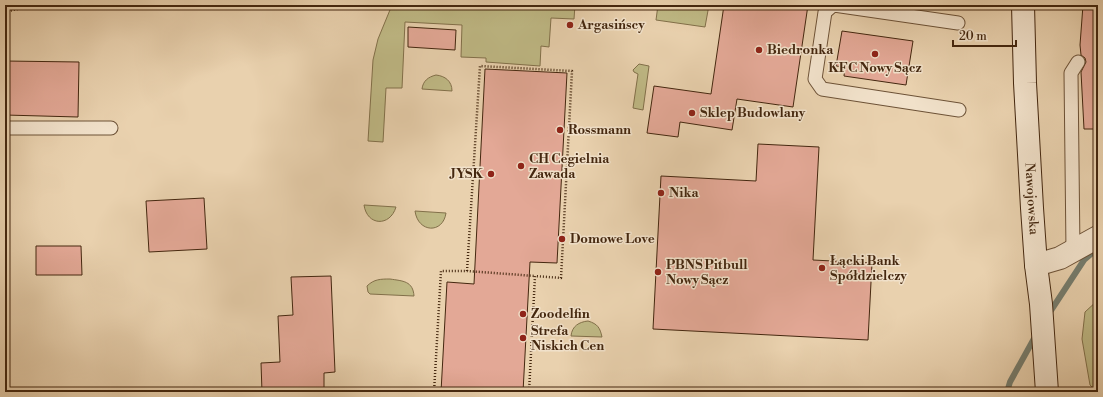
<svg xmlns="http://www.w3.org/2000/svg" width="1103" height="397" font-family="'Libre Bodoni',serif">
	<style>
		.green { fill: #bfb985; stroke: #82704a }
		.lines { fill: none; stroke-linecap: round; stroke-linejoin: round }
		.stream { stroke: #767d6e; stroke-width: 6 }
		.building { fill: #e3a896; stroke: #44270f }
		.lane-casing { stroke: #6d5237; stroke-width: 15 }
		.street-casing { stroke: #6d5237; stroke-width: 24 }
		.secondary-casing { stroke: #44270f; stroke-width: 24 }
		.path { stroke: #44270f; stroke-width: 2.5; stroke-dasharray: 1 2; stroke-linecap: butt }
		.lane { stroke: #f1e1ca; stroke-width: 13 }
		.street { stroke: #f1e1ca; stroke-width: 22 }
		.secondary { stroke: #f1e1ca; stroke-width: 22 }
		.poi-dot { fill: #8f2418; stroke: #f1e1ca; stroke-width: 1.5 }
		.labels { text-anchor: middle; dominant-baseline: central; stroke-width: 3; stroke-linejoin: round; paint-order: stroke }
		.poi-label { font-size: 13px; font-weight: bold; fill: #44270f; stroke: #f1e1ca; text-anchor: start }
		.street-label { font-size: 13px; fill: #44270f; stroke: #f1e1ca }
	</style>
	<rect width="100%" height="100%" fill="#e9d1ae"/>
	<filter id="stains"><feTurbulence type="fractalNoise" baseFrequency=".005" numOctaves="4"/><feColorMatrix values="0 0 0 0 .2 0 0 0 0 .09 0 0 0 0 .02 0 0 0 .5 -.17"/></filter>
	<radialGradient id="worn" r=".72"><stop offset=".6" stop-color="#630" stop-opacity="0"/><stop offset="1" stop-color="#630" stop-opacity=".3"/></radialGradient>
	<path class="green" d="M 392,5 L 575,5 L 574,19 L 551,18 L 549,47 L 541,46 L 540,66 L 486,62 L 486,58 L 461,57 L 462,25 L 405,22 L 402,88 L 386,88 L 383,142 L 368,141 L 373,60 L 378,39 Z
		M 658,5 L 709,5 L 705,27 L 656,20 Z
		M 639,64 L 649,66 L 643,110 L 633,108 L 638,74 L 634,72 L 633,70 Z
		M 436,75 C 445,76 452,81 452,91 L 422,89 C 423,81 428,77 436,75 Z
		M 364,205 L 396,207 C 390,227 367,226 364,205 Z
		M 415,211 L 446,213 C 443,234 418,233 415,211 Z
		M 390,279 C 403,281 413,281 414,296 L 370,294 L 368,292 L 367,286 C 374,279 381,279 390,279 Z
		M 1098,300 L 1098,392 L 1097,392 L 1090,385 L 1082,339 L 1085,312 Z
		M 588,321 C 598,324 600,328 602,337 L 571,336 C 572,326 579,322 588,321 Z"/>
	<g class="lines">
		<path class="stream" d="M 1048,315 L 1084,260 L 1098,248
			M 1007,392 L 1010,382 L 1036,335"/>
	</g>
	<path class="building" d="M 724,5 L 808,5 L 793,107 L 737,99 L 732,130 L 680,122 L 678,137 L 647,133 L 654,86 L 711,94 Z
		M 1083,5 L 1098,5 L 1098,129 L 1084,129 L 1081,72 L 1086,62 L 1085,58 L 1081,55 L 1080,45 Z
		M 408,27 L 456,30 L 455,50 L 408,47 Z
		M 842,31 L 913,41 L 906,85 L 844,76 L 845,67 L 836,66 Z
		M 5,61 L 79,62 L 78,117 L 5,115 Z
		M 485,69 L 567,73 L 557,263 L 530,262 L 523,392 L 441,392 L 447,282 L 474,284 Z
		M 758,144 L 819,147 L 813,260 L 872,263 L 868,340 L 653,329 L 661,176 L 756,181 Z
		M 204,198 L 207,249 L 149,252 L 146,201 Z
		M 36,246 L 81,246 L 82,275 L 36,275 Z
		M 331,276 L 335,372 L 324,373 L 324,392 L 262,392 L 261,363 L 280,362 L 278,316 L 293,315 L 291,277 Z"/>
	<g class="lines">
		<g class="lane-casing">
			<path id="lane" d="M 833,5 L 825,12 L 815,79 L 822,89 L 959,110
				M 834,5 L 958,23
				M 5,128 L 111,128
				M 1073,251 L 1071,73 L 1078,62"/>
		</g>
		<g class="street-casing">
			<path id="street" d="M 1036,265 L 1060,258 L 1098,237"/>
		</g>
		<g class="secondary-casing">
			<g id="secondary">
				<path id="s1" d="M 1023,5 L 1025,83 L 1032,208 L 1036,265 L 1041,304 L 1047,392"/>
			</g>
		</g>
		<path class="path" d="M 5,12 L 34,5
			M 467,271 L 480,66 L 572,71 L 561,278 L 535,276 L 529,392
			M 434,392 L 441,271 L 467,271 L 535,276"/>
		<use href="#lane" class="lane"/>
		<use href="#street" class="street"/>
		<use href="#secondary" class="secondary"/>
	</g>
	<g class="poi-dot">
		<circle cx="570" cy="25" r="4"/>
		<circle cx="759" cy="50" r="4"/>
		<circle cx="875" cy="54" r="4"/>
		<circle cx="692" cy="113" r="4"/>
		<circle cx="560" cy="130" r="4"/>
		<circle cx="521" cy="166" r="4"/>
		<circle cx="491" cy="174" r="4"/>
		<circle cx="661" cy="193" r="4"/>
		<circle cx="562" cy="239" r="4"/>
		<circle cx="822" cy="268" r="4"/>
		<circle cx="658" cy="272" r="4"/>
		<circle cx="523" cy="314" r="4"/>
		<circle cx="523" cy="338" r="4"/>
	</g>
	<g class="labels">
		<g class="poi-label">
			<text x="578" y="25">Argasińscy</text>
			<text x="767" y="50">Biedronka</text>
			<text x="875" y="68" text-anchor="middle">KFC Nowy Sącz</text>
			<text x="700" y="113">Sklep Budowlany</text>
			<text x="568" y="130">Rossmann</text>
			<text x="529" y="159">CH Cegielnia<tspan x="529" dy="15">Zawada</tspan></text>
			<text x="483" y="174" text-anchor="end">JYSK</text>
			<text x="669" y="193">Nika</text>
			<text x="570" y="239">Domowe Love</text>
			<text x="830" y="261">Łącki Bank<tspan x="830" dy="15">Spółdzielczy</tspan></text>
			<text x="666" y="265">PBNS Pitbull<tspan x="666" dy="15">Nowy Sącz</tspan></text>
			<text x="531" y="314">Zoodelfin</text>
			<text x="531" y="331">Strefa<tspan x="531" dy="15">Niskich Cen</tspan></text>
		</g>
		<g class="street-label">
			<text stroke="none"><textPath href="#s1" startOffset="194">Nawojowska</textPath></text>
		</g>
	</g>
	<rect width="1103" height="397" fill="none" stroke="#e9d1ae" stroke-width="20"/>
	<rect x="6" y="6" width="1091" height="385" fill="none" stroke="#44270f" stroke-width="2"/>
	<rect x="10" y="10" width="1083" height="377" fill="none" stroke="#44270f"/>
	<path d="M953 40v6h63v-6" fill="none" stroke="#44270f" stroke-width="2"/>
	<text x="959" y="40" font-size="12" fill="#44270f" stroke="#f1e1ca" stroke-width="3" paint-order="stroke">20 m</text>
	<rect width="100%" height="100%" filter="url(#stains)"/>
	<rect width="100%" height="100%" fill="url(#worn)"/>
</svg>
